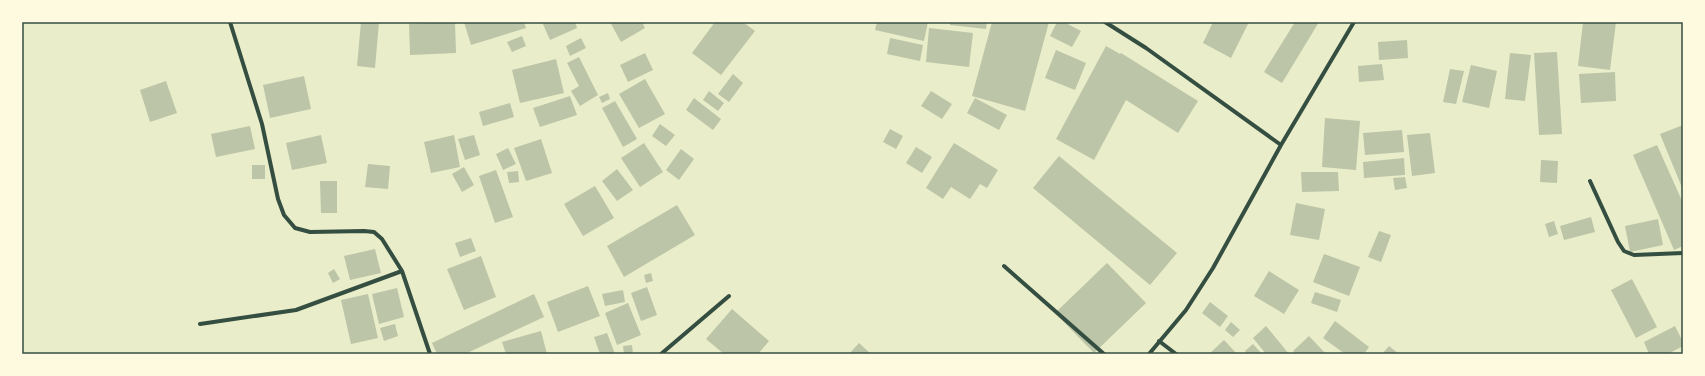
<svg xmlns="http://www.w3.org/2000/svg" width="1705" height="376" font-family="'Sofia Sans Condensed',sans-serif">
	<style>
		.building { fill: #bcc5a7 }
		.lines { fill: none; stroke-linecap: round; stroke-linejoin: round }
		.minor { stroke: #344e41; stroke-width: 4 }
		.neatline { fill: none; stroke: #344e41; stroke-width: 1.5 }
	</style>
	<rect width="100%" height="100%" fill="#e9edc9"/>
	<path class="building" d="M 361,22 L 379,22 L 375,68 L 357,66 Z
		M 455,22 L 456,53 L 410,55 L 409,24 Z
		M 464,22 L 524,22 L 526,28 L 471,45 Z
		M 542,22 L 575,22 L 577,28 L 550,40 Z
		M 610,22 L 642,22 L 645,28 L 621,42 Z
		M 715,22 L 743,22 L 755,31 L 721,75 L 692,53 Z
		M 877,22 L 928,22 L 924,41 L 875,30 Z
		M 950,22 L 987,22 L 986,29 L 950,25 Z
		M 992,22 L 1049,22 L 1025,111 L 972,96 Z
		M 1057,22 L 1064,22 L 1081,31 L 1072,47 L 1050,36 Z
		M 1213,22 L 1249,22 L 1231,58 L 1203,43 Z
		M 1295,22 L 1319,22 L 1282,83 L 1264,72 Z
		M 1583,22 L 1616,22 L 1610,70 L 1578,66 Z
		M 929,28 L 973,33 L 969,67 L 926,62 Z
		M 522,36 L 526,46 L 512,52 L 507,42 Z
		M 581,38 L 586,48 L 570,56 L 566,46 Z
		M 890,38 L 923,45 L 920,61 L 887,54 Z
		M 1407,40 L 1408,58 L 1379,60 L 1378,42 Z
		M 1106,46 L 1120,54 L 1121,53 L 1198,101 L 1178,133 L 1126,100 L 1094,160 L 1056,139 Z
		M 1056,50 L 1086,63 L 1075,90 L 1045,78 Z
		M 1557,52 L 1562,134 L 1539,135 L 1534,53 Z
		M 645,53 L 653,70 L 628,82 L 620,65 Z
		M 1510,53 L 1531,55 L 1525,101 L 1505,99 Z
		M 579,57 L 598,95 L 580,106 L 571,91 L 579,86 L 567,63 Z
		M 556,59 L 564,93 L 520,103 L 512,70 Z
		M 1382,64 L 1384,80 L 1359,82 L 1358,66 Z
		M 1471,65 L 1497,71 L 1489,108 L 1462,102 Z
		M 1450,69 L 1464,71 L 1456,104 L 1443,102 Z
		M 1615,72 L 1616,101 L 1581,103 L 1579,74 Z
		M 733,74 L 743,83 L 729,102 L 718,94 Z
		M 304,76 L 311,109 L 270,118 L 263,85 Z
		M 645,79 L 665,114 L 639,128 L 619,94 Z
		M 166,81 L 177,113 L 150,122 L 140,90 Z
		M 709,91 L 724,103 L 718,111 L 703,100 Z
		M 931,91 L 952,104 L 942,119 L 921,106 Z
		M 608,93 L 610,99 L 602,103 L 599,97 Z
		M 570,96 L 577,115 L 540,127 L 533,108 Z
		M 694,98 L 721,119 L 713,130 L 686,110 Z
		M 975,98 L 1007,115 L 999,130 L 967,113 Z
		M 615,101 L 637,139 L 623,147 L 602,108 Z
		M 510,103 L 514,117 L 483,126 L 479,112 Z
		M 1325,118 L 1360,121 L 1356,170 L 1322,167 Z
		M 660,124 L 675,135 L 666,146 L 652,136 Z
		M 1683,125 L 1683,190 L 1660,134 Z
		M 250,126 L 255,149 L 216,157 L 211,134 Z
		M 890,129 L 903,136 L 896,149 L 883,142 Z
		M 1402,130 L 1404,152 L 1365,155 L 1363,133 Z
		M 1430,133 L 1435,173 L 1412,176 L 1407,135 Z
		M 321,135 L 327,163 L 292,170 L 286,143 Z
		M 454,135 L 460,167 L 431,173 L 424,142 Z
		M 474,135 L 480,155 L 465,160 L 458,139 Z
		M 541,139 L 552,173 L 526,181 L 514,148 Z
		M 644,143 L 663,172 L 640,187 L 621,158 Z
		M 954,143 L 998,170 L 987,188 L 980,184 L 970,199 L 951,187 L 943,199 L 926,188 Z
		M 1657,145 L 1683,203 L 1683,246 L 1674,250 L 1633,155 Z
		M 916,147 L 932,157 L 922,173 L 906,163 Z
		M 508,148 L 516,164 L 503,170 L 496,154 Z
		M 681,149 L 694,159 L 679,180 L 666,170 Z
		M 1059,156 L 1177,253 L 1150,285 L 1033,188 Z
		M 1404,158 L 1405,175 L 1364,178 L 1363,162 Z
		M 1541,160 L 1558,161 L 1557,183 L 1540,182 Z
		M 368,164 L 390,166 L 388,189 L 365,187 Z
		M 252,165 L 265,165 L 265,179 L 252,179 Z
		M 464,167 L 474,185 L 462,192 L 452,174 Z
		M 617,169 L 633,190 L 617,201 L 602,181 Z
		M 496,170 L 513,217 L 495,223 L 479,176 Z
		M 518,171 L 519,182 L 509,183 L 507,172 Z
		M 1301,172 L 1338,172 L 1339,191 L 1302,192 Z
		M 1405,177 L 1407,188 L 1395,190 L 1393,178 Z
		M 320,181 L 337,181 L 337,213 L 321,213 Z
		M 595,186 L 614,218 L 583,236 L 564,204 Z
		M 1296,203 L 1325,209 L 1319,240 L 1290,235 Z
		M 677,205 L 695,235 L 624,277 L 607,246 Z
		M 1591,217 L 1595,232 L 1564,240 L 1560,226 Z
		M 1658,219 L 1663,245 L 1630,252 L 1625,226 Z
		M 1554,221 L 1558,234 L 1549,237 L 1545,224 Z
		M 1379,231 L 1391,235 L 1381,262 L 1368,257 Z
		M 471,238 L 476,251 L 460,257 L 455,243 Z
		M 375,249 L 381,273 L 350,280 L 344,256 Z
		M 1324,254 L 1360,267 L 1349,296 L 1313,282 Z
		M 481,256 L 496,297 L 464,310 L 447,269 Z
		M 1107,263 L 1146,303 L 1094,353 L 1055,313 Z
		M 334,269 L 340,279 L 333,283 L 328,273 Z
		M 1269,271 L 1299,290 L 1284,314 L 1254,296 Z
		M 651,273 L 653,281 L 646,283 L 644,275 Z
		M 1632,279 L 1657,327 L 1636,338 L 1611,290 Z
		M 588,286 L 600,316 L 558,332 L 547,302 Z
		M 647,287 L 657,315 L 641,321 L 631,293 Z
		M 397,288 L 404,317 L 379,324 L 372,294 Z
		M 623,290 L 625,302 L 605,306 L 602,294 Z
		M 1315,292 L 1341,300 L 1337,312 L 1311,303 Z
		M 368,294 L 378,338 L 351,344 L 341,300 Z
		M 534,294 L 544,317 L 465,354 L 437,354 L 432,343 Z
		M 1210,302 L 1228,316 L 1220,327 L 1202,313 Z
		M 628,303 L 641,335 L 617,345 L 605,313 Z
		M 732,309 L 769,341 L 758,354 L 724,354 L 706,339 Z
		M 1335,321 L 1369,347 L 1364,354 L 1345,354 L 1323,338 Z
		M 1231,322 L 1240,330 L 1233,337 L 1225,330 Z
		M 395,324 L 398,336 L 384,341 L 380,328 Z
		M 1266,326 L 1289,354 L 1266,354 L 1253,338 Z
		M 1675,326 L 1683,342 L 1683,346 L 1668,354 L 1649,354 L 1644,342 Z
		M 541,331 L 547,354 L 506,354 L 502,342 Z
		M 607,333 L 615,354 L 600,354 L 594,337 Z
		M 1309,336 L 1326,354 L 1296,354 L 1293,351 Z
		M 1224,340 L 1237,354 L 1209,354 Z
		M 859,343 L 871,354 L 849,354 Z
		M 1253,344 L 1262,354 L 1247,354 L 1245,351 Z
		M 632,345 L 633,354 L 624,354 L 623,346 Z
		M 1389,346 L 1399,354 L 1382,354 Z"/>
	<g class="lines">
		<path class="minor" d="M 230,22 L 262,124 L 278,199 L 284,215 L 295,228 L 310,232 L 364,231 L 374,232 L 382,239 L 402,271 L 430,354
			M 1105,22 L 1146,48 L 1281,145
			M 1590,181 L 1618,242 L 1624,251 L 1634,255 L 1683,253
			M 1004,266 L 1104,354
			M 200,324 L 296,310 L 402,271
			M 1159,341 L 1176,354
			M 661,354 L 729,296
			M 1149,354 L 1186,310 L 1213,268 L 1281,145 L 1354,22"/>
	</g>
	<rect width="1705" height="376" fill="none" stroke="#fefae0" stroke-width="46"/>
	<rect x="23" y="23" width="1659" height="330" class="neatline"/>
</svg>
